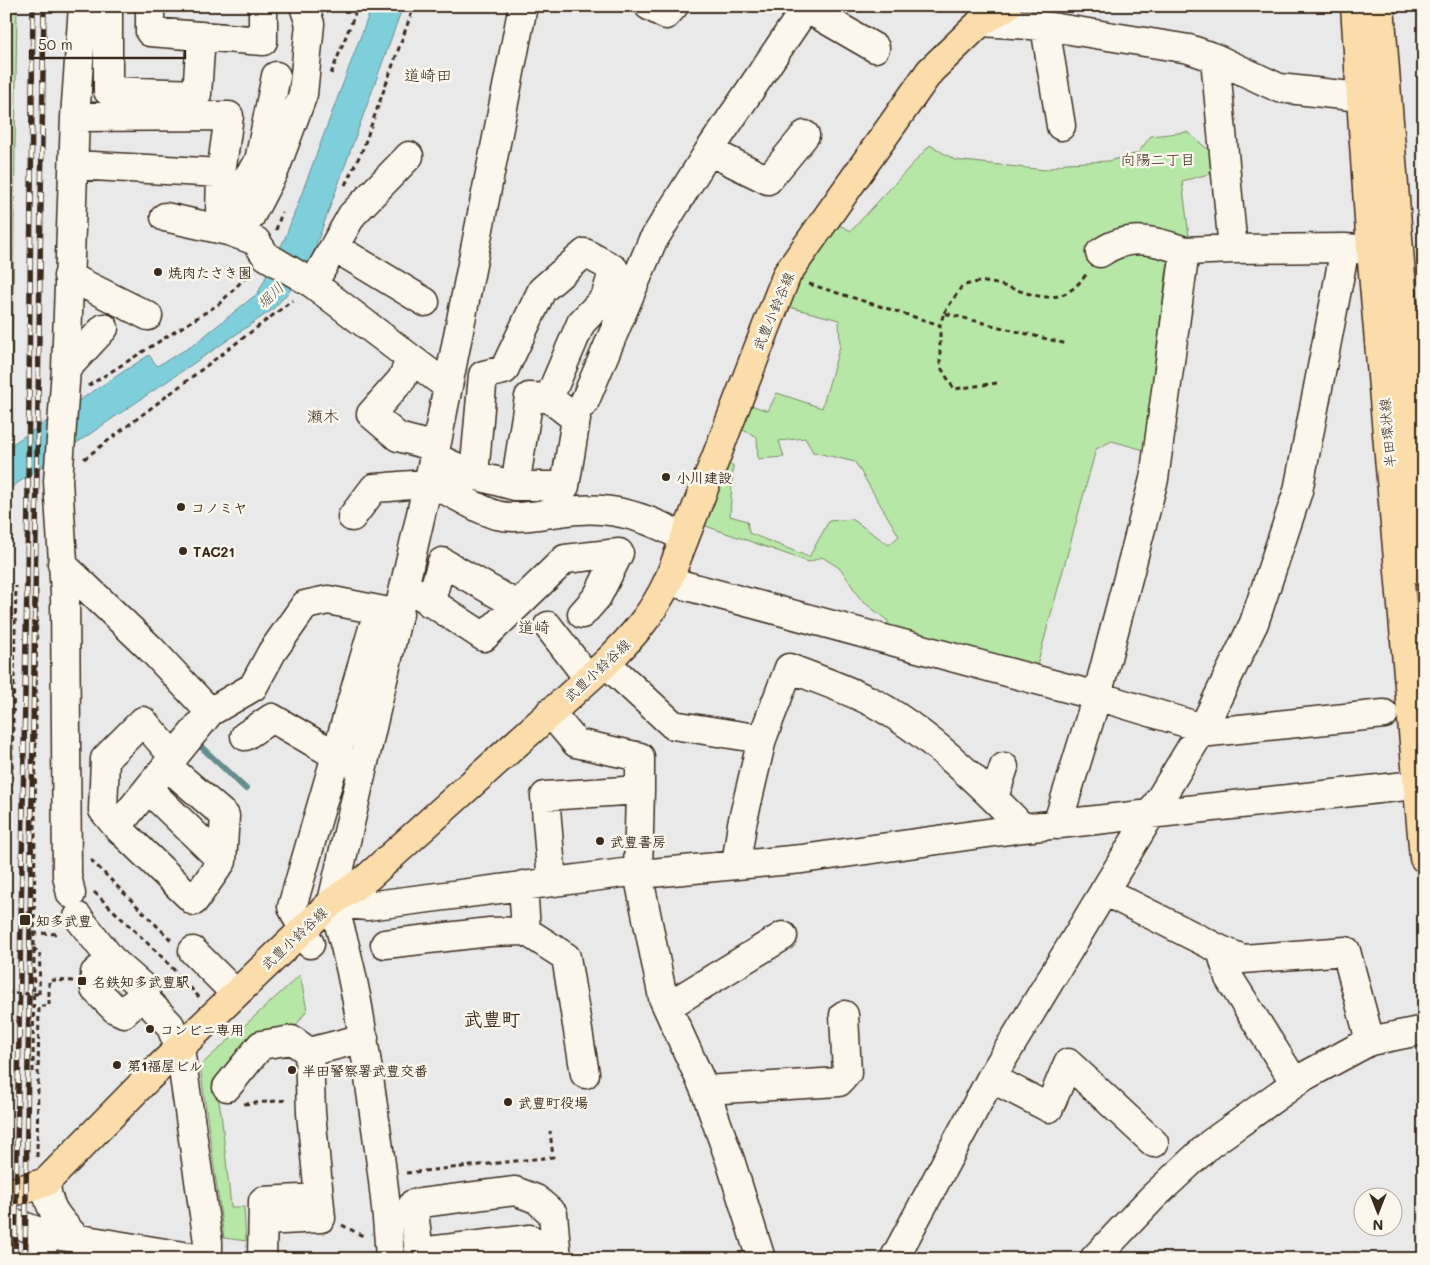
<svg xmlns="http://www.w3.org/2000/svg" width="1430" height="1265" font-family="Mali,'Klee One',sans-serif">
	<style>
		.built { fill: #d6d8e7 }
		.green { fill: #b6e7a7; stroke: #788862 }
		.water { fill: #7fcfdb; stroke: #648d8f }
		.lines { fill: none; stroke-linecap: round; stroke-linejoin: round }
		.stream { stroke: #648d8f; stroke-width: 6 }
		.minor-casing { stroke: #3b2a1e; stroke-width: 31 }
		.major-casing { stroke: #3b2a1e; stroke-width: 31 }
		.path { stroke: #3b2a1e; stroke-width: 3; stroke-dasharray: 5 4; stroke-linecap: butt }
		.minor { stroke: #fbf7ec; stroke-width: 28 }
		.major { stroke: #fbddab; stroke-width: 28 }
		.rail-casing { stroke: #3b2a1e; stroke-width: 5.5 }
		.rail { stroke: #fbf7ec; stroke-width: 4; stroke-dasharray: 11; stroke-linecap: butt }
		.path-bridge { stroke: #3b2a1e; stroke-width: 3; stroke-dasharray: 5 4; stroke-linecap: butt }
		.poi-dot { fill: #3b2a1e; stroke: #fbf7ec; stroke-width: 2 }
		.labels { text-anchor: middle; dominant-baseline: central; stroke-width: 5; stroke-linejoin: round; paint-order: stroke }
		.poi-label { font-size: 14px; font-weight: bold; fill: #3b2a1e; stroke: #fbf7ec; text-anchor: start }
		.street-label { font-size: 14px; fill: #3b2a1e; stroke: #fbf7ec }
		.neighbourhood-label { font-size: 15px; fill: #3b2a1e; stroke: #fbf7ec }
		.water-label { font-size: 15px; font-style: italic; fill: #4f5c57; stroke: #fbf7ec }
		.quarter-label { font-size: 16px; fill: #3b2a1e; stroke: #fbf7ec }
		.district-label { font-size: 19px; font-weight: bold; fill: #3b2a1e; stroke: #fbf7ec }
	</style>
	<rect width="100%" height="100%" fill="#eae9ea"/>
	<filter id="ink" filterUnits="userSpaceOnUse"><feTurbulence type="fractalNoise" baseFrequency=".02" numOctaves="2"/><feDisplacementMap in="SourceGraphic" scale="10" xChannelSelector="R" yChannelSelector="G"/><feConvolveMatrix kernelMatrix="1 2 1 2 8 2 1 2 1" color-interpolation-filters="sRGB"/></filter>
	<g filter="url(#ink)">
		<path class="built" d="M 6,365 L 12,366 L 6,471 Z"/>
		<path class="green" d="M 6,6 L 17,6 L 12,366 L 6,365 Z
			M 1187,132 L 1216,156 L 1209,174 L 1182,181 L 1190,244 L 1169,251 L 1144,450 L 1112,441 L 1096,449 L 1035,673 L 888,634 L 888,621 L 861,600 L 841,569 L 822,557 L 809,562 L 703,525 L 724,464 L 733,465 L 730,516 L 747,521 L 749,533 L 809,557 L 829,521 L 852,519 L 889,545 L 899,536 L 855,462 L 813,452 L 805,438 L 779,441 L 784,457 L 758,459 L 757,437 L 739,428 L 748,404 L 768,411 L 777,393 L 822,408 L 840,346 L 839,320 L 789,307 L 798,281 L 835,223 L 851,231 L 930,145 L 955,160 L 1045,170 L 1066,163 L 1109,161 L 1138,153 L 1151,136 Z
			M 300,975 L 307,1010 L 293,1030 L 216,1088 L 221,1112 L 231,1207 L 244,1207 L 246,1241 L 224,1238 L 200,1066 Z"/>
		<path class="water" d="M 372,6 L 403,6 L 311,259 L 289,292 L 272,310 L 6,491 L 6,448 L 149,355 L 157,366 L 192,346 L 258,293 L 285,238 Z"/>
		<g class="lines">
			<path class="stream" d="M 196,742 L 246,789"/>
			<g class="minor-casing">
				<path id="minor" d="M 108,6 L 108,91 L 197,94 L 201,36
					M 150,6 L 150,32 L 263,41 L 263,6
					M 649,6 L 666,15 L 674,6
					M 806,8 L 875,48
					M 981,22 L 1045,26 L 1189,49 L 1215,58 L 1233,249 L 1345,248
					M 1045,26 L 1061,126
					M 1215,58 L 1279,88 L 1360,97
					M 75,117 L 229,116 L 221,173
					M 709,151 L 768,180 L 805,135
					M 74,165 L 221,173 L 220,216 L 228,231 L 256,241 L 266,256 L 313,284 L 447,386
					M 220,216 L 259,161 L 276,76
					M 165,217 L 228,231 L 250,217 L 275,169 L 303,94 L 310,24 L 304,6
					M 334,247 L 425,302
					M 1371,250 L 1345,248 L 1298,491 L 1254,623 L 1203,728 L 1210,732 L 1384,714
					M 1100,253 C 1128,233 1155,240 1185,251
					M 68,276 L 148,316
					M 313,284 L 352,215 L 409,156
					M 410,360 L 402,379 L 371,414 L 398,437 L 436,447
					M 66,369 L 104,328
					M 584,403 L 652,242 L 709,151 L 807,6
					M 434,457 L 474,475 L 515,486 L 529,397 L 549,398 L 581,323 L 605,298 L 614,269 L 585,253 L 542,290 L 504,370 L 483,375 L 474,475
					M 515,486 L 565,486 L 576,419 L 549,398
					M 352,517 L 374,488 C 383,488 426,483 430,484 C 453,491 473,508 496,515 C 521,521 553,511 579,510 C 617,507 651,519 684,538
					M 62,564 L 151,649 L 210,712 L 253,687 L 272,652 L 305,605 L 328,600 L 399,614
					M 668,581 L 1097,696 L 1203,728 L 991,1078 L 894,1259
					M 405,585 L 484,637 L 565,559 L 619,553 L 597,597 L 582,614
					M 430,603 L 442,562 L 517,605
					M 548,626 L 588,678
					M 606,663 L 673,725 L 762,739
					M 550,712 L 576,743 L 640,757 L 640,790
					M 245,736 L 272,718 L 349,763
					M 167,766 L 225,816 L 222,861 L 194,901 L 117,827 L 210,712
					M 148,789 L 222,861
					M 994,797 L 1004,767
					M 1057,825 L 1097,696 L 1154,479 L 1185,251 L 1233,249
					M 117,827 L 103,810 L 105,759 L 143,721 L 174,757
					M 736,865 L 742,824 L 762,739 L 789,668 C 817,679 847,689 874,703 C 925,730 983,786 1023,828
					M 552,882 L 545,796 L 640,790 L 638,873 L 663,998 L 705,1090 L 730,1160 L 761,1259
					M 523,885 L 526,931 L 566,957 L 585,1074
					M 1104,891 L 1221,950 L 1229,978 L 1295,1083
					M 71,894 L 67,875 L 65,594 L 58,481 L 66,369 L 75,117 L 83,6
					M 332,902 L 367,906 L 623,873 L 651,873 L 802,859 L 1023,828 L 1424,784
					M 78,917 L 111,959
					M 310,944 L 292,907 L 373,628
					M 385,944 L 490,932 L 526,931
					M 1221,950 L 1243,959 L 1346,951 L 1370,1041
					M 193,951 L 235,993
					M 147,1001 L 135,1002 L 124,1013 L 115,1009 L 95,989 L 95,973 L 111,959 L 145,989 L 147,1001 L 170,1025 L 180,1049 L 208,1242 L 208,1259
					M 668,1006 L 783,936
					M 991,1078 L 1049,1108 L 1068,1063 L 1154,1143
					M 227,1087 L 261,1045 L 292,1040 L 309,1052
					M 705,1090 L 839,1082 L 847,1073 L 844,1015
					M 46,1182 C 47,1209 59,1219 76,1238
					M 6,1220 L 43,1233 L 202,1259
					M 263,1221 L 321,1218 L 311,1113 L 309,1052 L 364,1038
					M 42,1259 L 43,1233
					M 262,1259 L 263,1201 L 319,1198
					M 390,1259 C 387,1203 379,1148 371,1092 C 362,1028 353,964 332,902 L 434,457 L 523,6
					M 538,1259 L 537,1244 L 530,1239 L 419,1252 L 413,1204 L 515,1191 L 536,1199 L 553,1214 L 557,1259
					M 1094,1259 L 1153,1197 L 1210,1144 L 1305,1076 L 1370,1041 L 1424,1030"/>
			</g>
			<g class="major-casing">
				<path id="major" d="M 1355,6 L 1371,250 L 1424,858
					M 1380,6 L 1424,572
					M 6,1194 L 46,1182 L 147,1079 L 332,902 L 367,878 L 606,663 C 633,636 652,615 668,581 L 787,274 L 930,71 L 981,22 L 1007,6"/>
			</g>
			<path class="path" d="M 331,74 L 358,6
				M 345,185 L 362,151 L 414,6
				M 276,230 L 282,212
				M 809,284 L 940,325
				M 944,313 L 962,286 C 969,284 978,281 985,282 C 1026,287 1056,318 1087,273
				M 997,383 L 954,389 L 940,366 L 940,325 L 944,313 L 1067,344
				M 88,386 L 219,304 L 250,273
				M 84,459 L 293,300
				M 91,860 L 173,942
				M 94,892 L 163,958 L 199,997
				M 33,933 L 60,934
				M 33,948 L 40,953 L 39,994
				M 33,1072 L 37,588
				M 9,1074 L 8,949 L 16,586
				M 244,1104 L 288,1100
				M 37,1157 L 39,1006 L 49,1006 L 49,980 L 73,981
				M 406,1173 L 553,1157 L 550,1131
				M 342,1225 L 365,1237"/>
			<use href="#minor" class="minor"/>
			<use href="#major" class="major"/>
			<g class="rail-casing">
				<path id="rail" d="M 15,1259 L 27,583 L 33,6
					M 25,1259 L 44,6"/>
			</g>
			<use href="#rail" class="rail"/>
			<path class="path-bridge" d="M 6,993 L 39,994"/>
		</g>
	</g>
	<g class="poi-dot">
		<circle cx="158" cy="272" r="5"/>
		<circle cx="666" cy="477" r="5"/>
		<circle cx="181" cy="507" r="5"/>
		<circle cx="183" cy="551" r="5"/>
		<circle cx="600" cy="841" r="5"/>
		<rect x="19" y="914" width="12" height="12" rx="2.5"/>
		<rect x="77" y="976" width="10" height="10" rx="2.5"/>
		<circle cx="150" cy="1029" r="5"/>
		<circle cx="117" cy="1065" r="5"/>
		<circle cx="292" cy="1070" r="5"/>
		<circle cx="508" cy="1102" r="5"/>
	</g>
	<g class="labels">
		<g class="poi-label">
			<text x="168" y="272">焼肉たさき園</text>
			<text x="676" y="477">小川建設</text>
			<text x="191" y="507">コノミヤ</text>
			<text x="193" y="551">TAC21</text>
			<text x="610" y="841">武豊書房</text>
			<text x="36" y="920">知多武豊</text>
			<text x="92" y="981">名鉄知多武豊駅</text>
			<text x="160" y="1029">コンビニ専用</text>
			<text x="127" y="1065">第1福屋ビル</text>
			<text x="302" y="1070">半田警察署武豊交番</text>
			<text x="518" y="1102">武豊町役場</text>
		</g>
		<g class="street-label">
			<text transform="translate(773 311) rotate(-67)">武豊小鈴谷線</text>
			<text transform="translate(1387 433) rotate(-95)">半田環状線</text>
			<text transform="translate(597 670) rotate(-43)">武豊小鈴谷線</text>
			<text transform="translate(294 938) rotate(-43)">武豊小鈴谷線</text>
		</g>
		<g class="neighbourhood-label">
			<text x="1158" y="159">向陽二丁目</text>
		</g>
		<g class="water-label">
			<text transform="translate(270 295) rotate(-44)">堀川</text>
		</g>
		<g class="quarter-label">
			<text x="428" y="74">道崎田</text>
			<text x="323" y="415">瀬木</text>
			<text x="534" y="626">道崎</text>
		</g>
		<g class="district-label">
			<text x="492" y="1018">武豊町</text>
		</g>
	</g>
	<rect width="1430" height="1265" fill="none" stroke="#fbf7ec" stroke-width="25"/>
	<rect x="12" y="12" width="1405" height="1240" fill="none" stroke="#3b2a1e" stroke-width="2" filter="url(#ink)"/>
	<g transform="translate(1378 1212) rotate(180)"><circle r="24" fill="#fbf7ec" stroke="#aea59a"/>
	<path d="M0-4L9 19L0 12L-9 19Z" fill="#3b2a1e"/>
	<text y="-8" font-size="14" font-weight="bold" text-anchor="middle" fill="#3b2a1e">N</text>
	</g>
	<path d="M30 50v8h155v-8" fill="none" stroke="#3b2a1e" stroke-width="2.5"/>
	<text x="38" y="50" font-size="15" fill="#3b2a1e" stroke="#fbf7ec" stroke-width="4" paint-order="stroke">50 m</text>
</svg>
